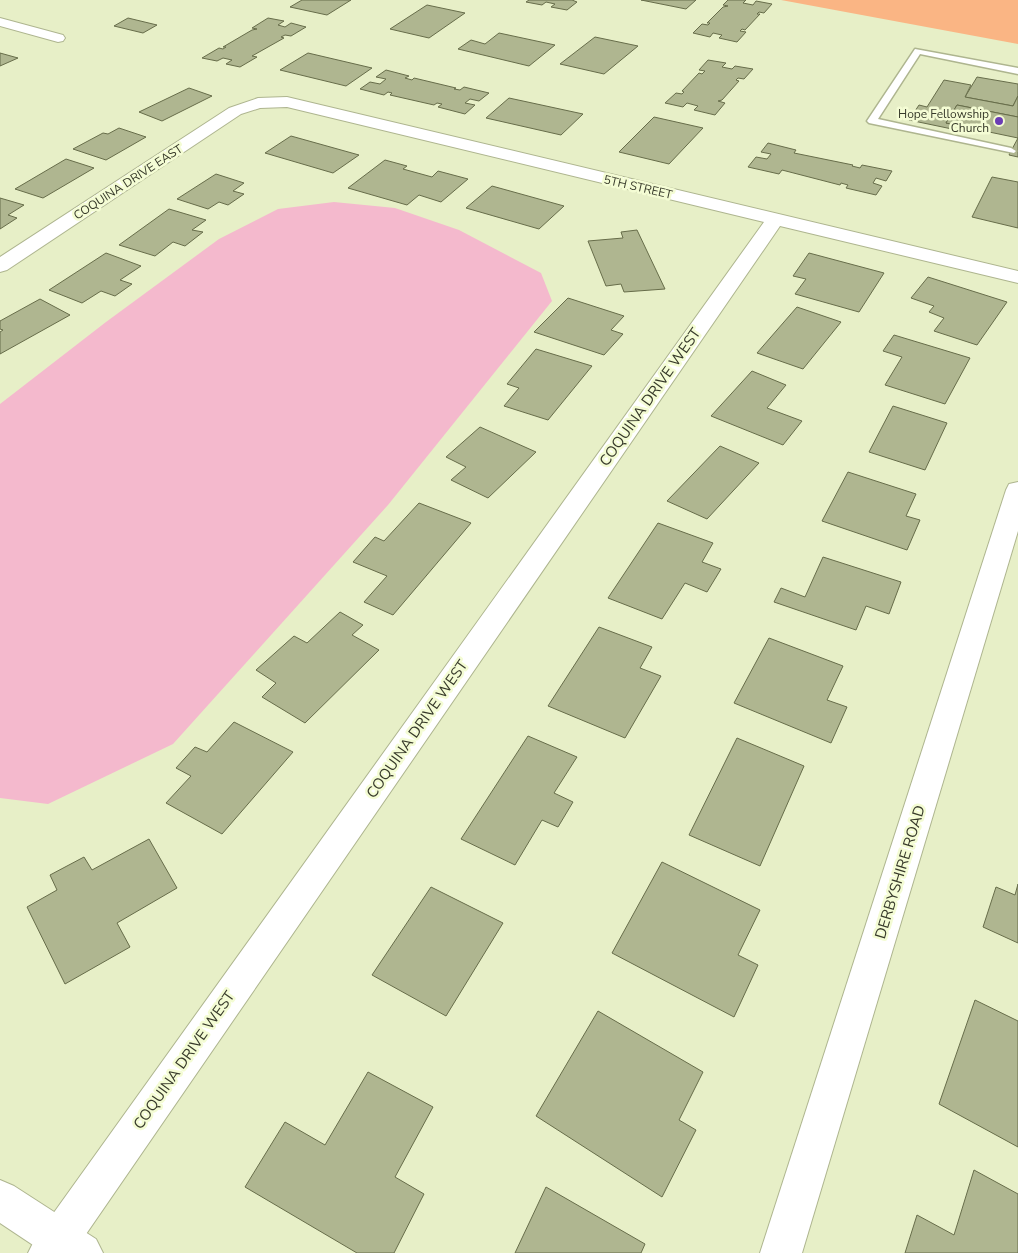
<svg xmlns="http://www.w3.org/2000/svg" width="1018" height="1253" font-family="'Nunito Sans',sans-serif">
<rect width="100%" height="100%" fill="#e7efc7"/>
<path fill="#fab584" d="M781 0H1018V44Z"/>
<path fill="#f4b9cd" d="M334 202 395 208 459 230 541 273 552 301 388 505 173 744 48 804 0 798V404L106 322 219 239 278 209Z"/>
<g fill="#afb690" stroke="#676d4a">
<path d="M302 0H351L327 15 290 7Z"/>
<path d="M529 0H572L577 2 567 10 551 7 555 4 546 2 542 5 526 2Z"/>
<path d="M641 0H696L686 9Z"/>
<path d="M728 0H746L743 3 753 5 756 1 772 4 764 13 759 12 757 14H760L745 30 742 29 740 31 746 32 737 42 719 38 722 35 713 33 710 37 693 33 702 24 708 25 710 23H707L723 7 728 6 723 5Z"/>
<path d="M427 5 465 13 429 38 390 29Z"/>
<path d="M128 18 157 25 143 33 114 26Z"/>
<path d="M268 18 284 21 278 25 285 27 291 23 306 27 291 36 285 35 281 37 284 38 252 56 257 57 240 67 226 64 232 60 223 58 217 61 202 58 219 48 223 49 226 47H223L252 30 257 29 252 28Z"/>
<path d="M499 33 555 45 529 66 458 49 471 40 485 44Z"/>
<path d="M595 37 638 46 604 74 560 64Z"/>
<path d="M0 53 18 58 0 66Z"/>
<path d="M308 53 372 68 346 86 280 70Z"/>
<path d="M708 60 726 63 722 67 732 69 735 66 753 69 744 79 738 78 736 80 739 81 722 100 718 101 725 103 715 115 694 110 698 106 687 103 683 107 665 103 676 93 682 94 684 92 682 91 699 73 702 74 705 71 699 70Z"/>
<path d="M386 70 409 76 405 78 412 80 414 78 456 88 454 89 460 90 464 87 489 93 479 101 470 99 465 103 475 105 465 114 438 107 442 104 437 103 434 105 390 95 392 93 388 92 384 95 360 89 370 82 380 84 386 79 376 77Z"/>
<path d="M977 77 1018 84V96L1013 106 965 97Z"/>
<path d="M944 80 971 85 965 97 1013 106 1018 96V117L957 105 946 123 955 125 952 129 909 120 919 105 927 107Z"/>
<path d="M189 88 212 96 162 121 139 112Z"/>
<path d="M509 98 583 114 561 135 486 118Z"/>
<path d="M957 105 1018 117V138L946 123Z"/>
<path d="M654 117 703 128 669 164 619 152Z"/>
<path d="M119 128 146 137 106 160 73 149 103 133 108 134Z"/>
<path d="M291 136 359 155 333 173 265 153Z"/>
<path d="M1018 138V157L1009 155 1011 151Z"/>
<path d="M768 143 796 150 794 153 853 165 852 166 860 168 862 165 892 171 886 181 876 178 873 183 882 186 876 195 846 188 848 185 841 183 840 185 782 170 779 174 748 167 756 157 767 159 771 154 761 152Z"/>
<path d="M66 159 94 168 43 198 15 189Z"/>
<path d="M385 160 407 166 403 169 432 177 438 171 468 179 441 202 419 195 407 205 348 188Z"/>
<path d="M216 174 244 183 233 191 244 194 228 205 219 202 208 209 177 199Z"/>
<path d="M992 177 1018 182V228L972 217Z"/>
<path d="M492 186 564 206 539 229 466 208Z"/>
<path d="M0 198 24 205 8 215 17 218 0 229Z"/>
<path d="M169 209 206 220 192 230 203 232 185 246 173 242 155 256 119 245Z"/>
<path d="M637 230 665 289 624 292 621 284 606 286 588 241 623 238 621 232Z"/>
<path d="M106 253 141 266 120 280 132 284 115 296 101 291 82 303 49 290Z"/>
<path d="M809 253 884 273 859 312 795 294 806 279 793 276Z"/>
<path d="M928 277 1007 302 977 345 934 331 944 318 929 312 934 306 911 298Z"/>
<path d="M568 298 624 316 611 330 623 334 604 355 534 332Z"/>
<path d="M40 299 70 315 0 354V332L3 330 0 329V321Z"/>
<path d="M797 307 841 322 803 369 757 353Z"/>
<path d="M894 335 970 358 945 404 885 385 902 357 883 351Z"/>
<path d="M536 349 592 366 548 420 504 406 519 388 507 384Z"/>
<path d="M752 371 786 385 767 408 802 421 783 445 711 416Z"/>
<path d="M893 406 947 423 925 470 869 452Z"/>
<path d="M480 427 536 452 488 498 451 480 466 467 446 457Z"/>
<path d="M720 446 759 463 707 519 667 501Z"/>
<path d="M848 472 916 494 906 516 920 520 907 550 822 521Z"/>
<path d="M419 503 471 523 393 615 364 602 387 576 353 562 375 537 384 541Z"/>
<path d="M658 523 713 543 702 562 721 569 707 592 685 583 662 619 608 598Z"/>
<path d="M823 557 901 582 889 614 866 606 856 630 774 602 781 588 805 597Z"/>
<path d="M340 612 363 625 352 635 379 650 305 723 262 697 276 683 256 670 294 636 307 643Z"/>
<path d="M599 627 652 647 640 668 661 676 625 738 548 706Z"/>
<path d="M769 638 843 666 827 700 847 707 831 743 734 703Z"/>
<path d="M234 722 293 752 222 834 166 803 191 776 176 768 195 747 207 752Z"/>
<path d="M528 736 577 757 554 793 573 802 558 827 542 820 515 865 461 839Z"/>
<path d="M737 738 804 766 760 866 689 835Z"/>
<path d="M149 839 177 888 117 923 130 947 65 984 27 907 57 890 50 875 84 857 92 870Z"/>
<path d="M662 862 760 910 738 955 758 965 734 1017 612 953Z"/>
<path d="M1018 884V943L983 927 996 887 1015 895Z"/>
<path d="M431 887 503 923 446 1016 372 975Z"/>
<path d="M975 1000 1018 1021V1147L939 1104Z"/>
<path d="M598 1011 703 1072 679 1120 696 1130 662 1197 536 1116Z"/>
<path d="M368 1072 433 1107 395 1177 424 1194 394 1253H357L245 1187 285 1122 325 1145Z"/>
<path d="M974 1170 1018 1194V1253H905L917 1215 954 1235Z"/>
<path d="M546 1187 645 1244 641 1253H515Z"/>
</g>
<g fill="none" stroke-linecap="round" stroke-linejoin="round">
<g stroke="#aeb58f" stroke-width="3">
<path id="service" d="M915 49 1018 68V74L920 54 878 119 1011 148 1016 151 1014 153 869 123 867 121Z"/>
</g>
<g stroke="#aeb58f" stroke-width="2">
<g id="minor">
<path d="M0 18 63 35 65 38 63 41 58 42 0 26Z"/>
<path d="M287 97 1018 271V283L780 226 73 1253H28L35 1239 764 222 287 107 260 108 241 114 7 270 0 272V257L229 108 258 98Z"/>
</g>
</g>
<g stroke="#aeb58f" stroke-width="2">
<g id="tertiary">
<path d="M1018 482V531L802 1253H760L1006 490 1009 484Z"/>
<path d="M0 1180 14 1186 96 1239 103 1253H45L0 1223Z"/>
</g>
</g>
<use href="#service" fill="#fff" fill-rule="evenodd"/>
<use href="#minor" fill="#fff" fill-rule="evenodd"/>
<use href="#tertiary" fill="#fff" fill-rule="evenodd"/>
</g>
<circle fill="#6b3db5" stroke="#f4fcd4" stroke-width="2" cx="999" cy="121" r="5"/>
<g text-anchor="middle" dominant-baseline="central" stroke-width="5" stroke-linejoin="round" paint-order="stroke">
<g font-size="12" fill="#373a2a" stroke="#f4fcd4" text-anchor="end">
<text x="989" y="114">Hope Fellowship<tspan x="989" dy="14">Church</tspan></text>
</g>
<g font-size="12" fill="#373a2a" stroke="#f4fcd4">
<text transform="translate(128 182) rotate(-33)">COQUINA DRIVE EAST</text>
<text transform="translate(638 187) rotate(13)">5TH STREET</text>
</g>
<g font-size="15" fill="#373a2a" stroke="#f4fcd4">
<text transform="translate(650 397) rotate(-55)">COQUINA DRIVE WEST</text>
<text transform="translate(417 729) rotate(-55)">COQUINA DRIVE WEST</text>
<text transform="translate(900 872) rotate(-73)">DERBYSHIRE ROAD</text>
<text transform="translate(184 1060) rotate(-55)">COQUINA DRIVE WEST</text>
</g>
</g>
</svg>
